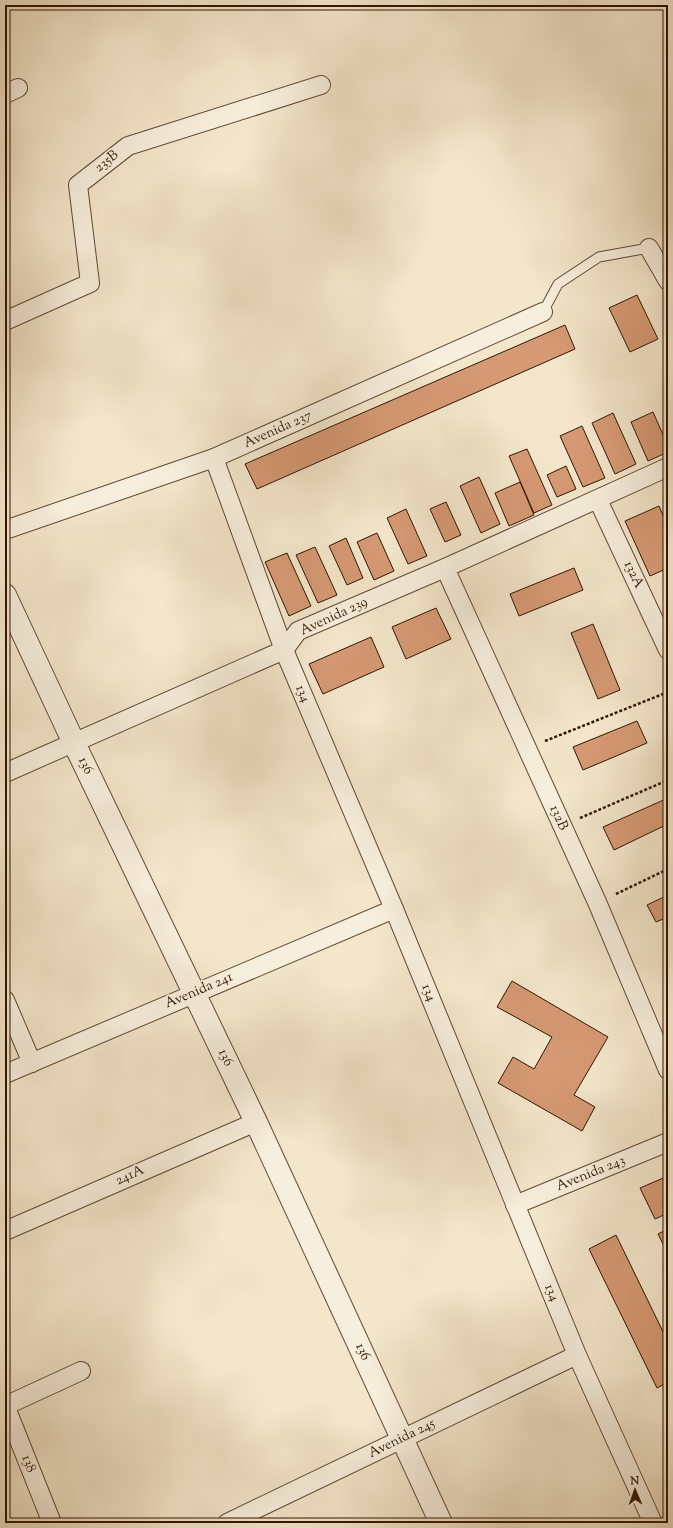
<svg xmlns="http://www.w3.org/2000/svg" width="673" height="1528" font-family="'Sorts Mill Goudy',serif">
<rect width="100%" height="100%" fill="#f3e6cb"/>
<filter id="stains"><feTurbulence type="fractalNoise" baseFrequency=".005" numOctaves="4"/><feColorMatrix values="0 0 0 0 .2 0 0 0 0 .09 0 0 0 0 .02 0 0 0 .5 -.17"/></filter>
<radialGradient id="worn" r=".72"><stop offset=".6" stop-color="#630" stop-opacity="0"/><stop offset="1" stop-color="#630" stop-opacity=".3"/></radialGradient>
<g fill="#d59973" stroke="#311400">
<path d="M637 295 658 339 630 352 609 308Z"/>
<path d="M565 325 575 349 257 489 245 464Z"/>
<path d="M653 412 668 446V452L648 461 631 422Z"/>
<path d="M613 413 636 464 615 474 592 423Z"/>
<path d="M582 426 605 478 583 487 560 436Z"/>
<path d="M527 449 552 505 534 513 509 456Z"/>
<path d="M566 466 576 489 557 497 547 475Z"/>
<path d="M479 477 500 524 481 533 460 486Z"/>
<path d="M520 482 534 515 509 526 495 493Z"/>
<path d="M446 502 461 535 445 542 430 509Z"/>
<path d="M659 506 668 527V568L650 576 625 521Z"/>
<path d="M406 509 427 556 408 564 387 518Z"/>
<path d="M377 533 394 571 374 580 357 542Z"/>
<path d="M346 538 363 578 347 585 329 546Z"/>
<path d="M315 547 337 595 318 603 296 555Z"/>
<path d="M287 553 311 606 289 616 265 562Z"/>
<path d="M574 568 583 590 519 616 510 594Z"/>
<path d="M436 608 451 639 406 659 392 627Z"/>
<path d="M593 624 620 690 598 699 571 633Z"/>
<path d="M371 637 384 667 323 694 309 664Z"/>
<path d="M637 721 647 743 583 770 573 747Z"/>
<path d="M668 798V824L614 850 603 827Z"/>
<path d="M668 895V917L656 922 647 905Z"/>
<path d="M512 981 608 1037 574 1095 595 1107 582 1131 498 1083 513 1057 534 1069 552 1037 497 1007Z"/>
<path d="M668 1176V1213L655 1219 640 1188Z"/>
<path d="M668 1229V1252H667L658 1234Z"/>
<path d="M616 1235 668 1342V1382L657 1388 589 1249Z"/>
</g>
<g fill="none" stroke-linecap="round" stroke-linejoin="round">
<g stroke="#624833" stroke-width="11">
<path id="service" d="M543 312 558 284 599 257 649 248"/>
</g>
<g stroke="#624833" stroke-width="20">
<g id="minor">
<path d="M5 94 18 88"/>
<path d="M649 248 668 281"/>
<path d="M5 321 90 283 78 185 128 146 321 85"/>
<path d="M214 458 284 650 394 909 577 1355 653 1523"/>
<path d="M598 500 668 650"/>
<path d="M5 530 214 458 543 312"/>
<path d="M445 568 597 902 668 1070"/>
<path d="M5 773 284 650 298 631 445 568 668 467"/>
<path d="M5 1000 32 1063"/>
<path d="M5 1074 394 909"/>
<path d="M515 1205 668 1142"/>
<path d="M5 1231 256 1122"/>
<path d="M5 1405 52 1523"/>
<path d="M5 1406 81 1371"/>
<path d="M227 1523 577 1355"/>
</g>
</g>
<g stroke="#624833" stroke-width="24">
<path id="tertiary" d="M5 595 74 743 256 1122 441 1523"/>
</g>
<g stroke="#311400" stroke-width="2.5" stroke-dasharray="3 2" stroke-linecap="butt">
<path d="M545 741 668 692"/>
<path d="M580 818 668 780"/>
<path d="M616 894 668 869"/>
</g>
<use href="#service" stroke="#f7efdd" stroke-width="9"/>
<use href="#minor" stroke="#f7efdd" stroke-width="18"/>
<use href="#tertiary" stroke="#f7efdd" stroke-width="22"/>
</g>
<g text-anchor="middle" dominant-baseline="central" stroke-width="3.5" stroke-linejoin="round" paint-order="stroke">
<g font-size="14" fill="#311400" stroke="#f7efdd">
<text transform="translate(107 162) rotate(-38)">235B</text>
<text transform="translate(278 430) rotate(-24)">Avenida 237</text>
<text transform="translate(633 575) rotate(65)">132A</text>
<text transform="translate(334 617) rotate(-25)">Avenida 239</text>
<text transform="translate(302 694) rotate(67)">134</text>
<text transform="translate(85 766) rotate(64)">136</text>
<text transform="translate(558 818) rotate(66)">132B</text>
<text transform="translate(199 991) rotate(-23)">Avenida 241</text>
<text transform="translate(428 993) rotate(68)">134</text>
<text transform="translate(225 1058) rotate(64)">136</text>
<text transform="translate(591 1174) rotate(-22)">Avenida 243</text>
<text transform="translate(130 1176) rotate(-24)">241A</text>
<text transform="translate(551 1293) rotate(67)">134</text>
<text transform="translate(362 1352) rotate(65)">136</text>
<text transform="translate(402 1439) rotate(-26)">Avenida 245</text>
<text transform="translate(28 1464) rotate(68)">138</text>
</g>
</g>
<rect width="673" height="1528" fill="none" stroke="#f3e6cb" stroke-width="20"/>
<rect x="6" y="6" width="661" height="1516" fill="none" stroke="#311400" stroke-width="2"/>
<rect x="10" y="10" width="653" height="1508" fill="none" stroke="#311400"/>
<g transform="translate(635 1490) rotate(358)" stroke="#f7efdd" stroke-width="3" paint-order="stroke">
<path d="M0-3L7 15L0 10L-7 15Z" fill="#311400"/>
<text y="-6" font-size="11" font-weight="bold" text-anchor="middle" fill="#311400">N</text>
</g>
<rect width="100%" height="100%" filter="url(#stains)"/>
<rect width="100%" height="100%" fill="url(#worn)"/>
</svg>
